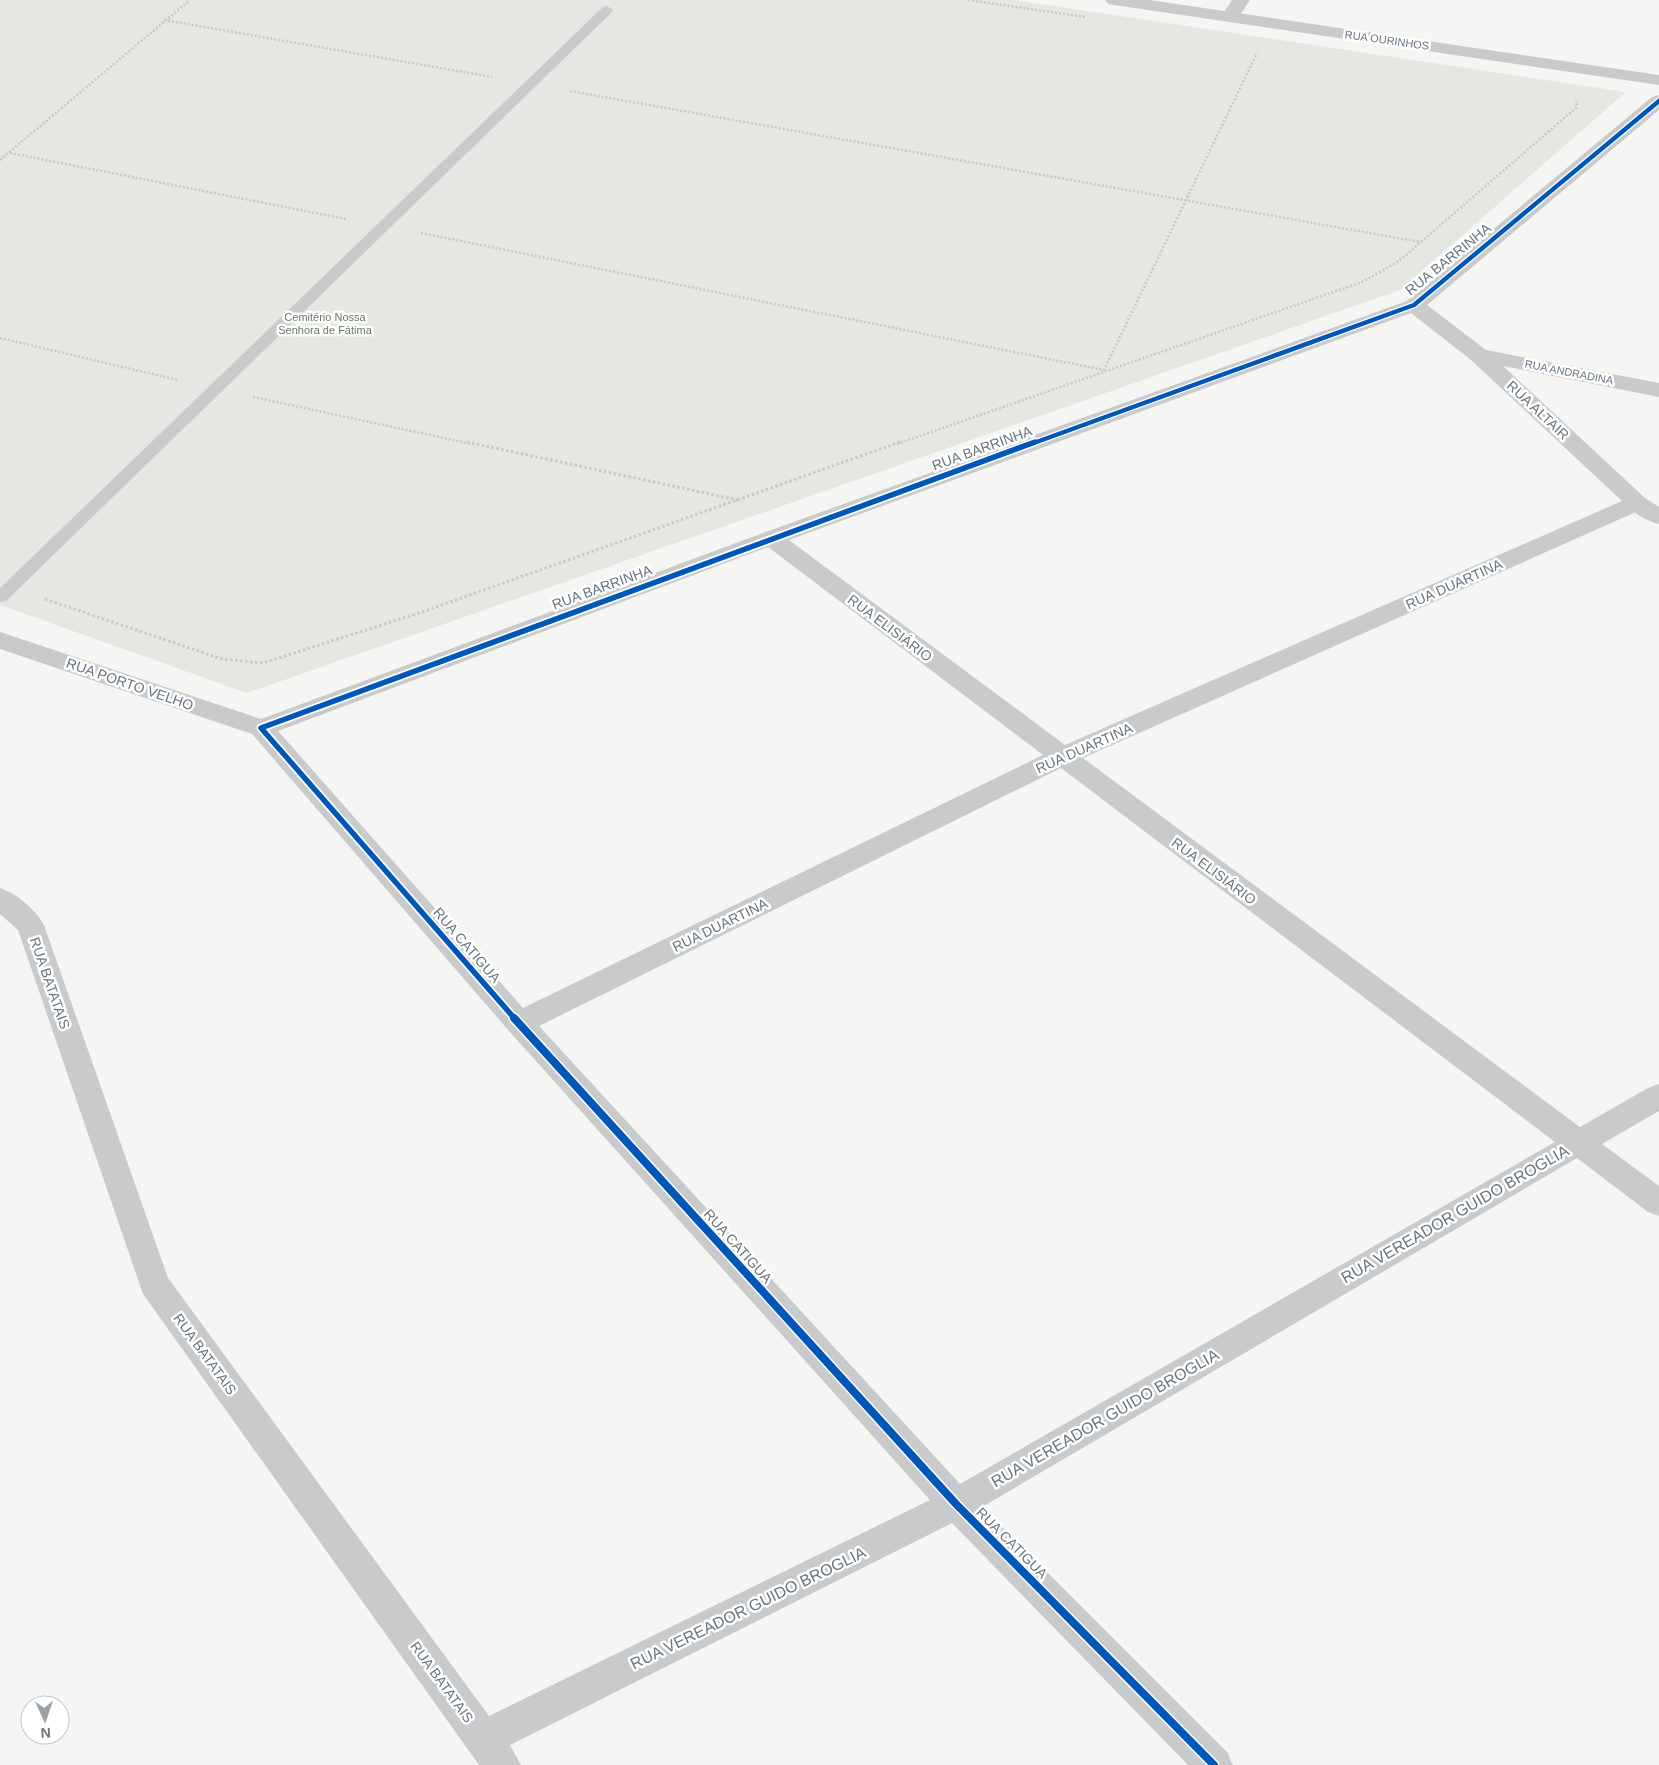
<svg xmlns="http://www.w3.org/2000/svg" width="1659" height="1765" font-family="Arial,sans-serif">
<rect width="100%" height="100%" fill="#f5f5f3"/>
<path fill="#e4e7e2" d="M0 0H1014L1626 92 1400 290 247 693 0 605Z"/>
<g fill="none" stroke-linecap="round" stroke-linejoin="round">
<g stroke="#c7c8c8" stroke-width="2.5" stroke-dasharray="2 2" stroke-linecap="butt">
<path d="M968 0 1085 17"/>
<path d="M164 20 492 77"/>
<path d="M570 91 1420 242"/>
<path d="M10 153 346 219"/>
<path d="M0 160 190 0"/>
<path d="M421 233 1104 370 1257 53"/>
<path d="M0 338 178 380"/>
<path d="M253 397 472 444"/>
<path d="M897 444 1362 282 1399 261 1577 107 1576 100"/>
</g>
<g stroke="#c7c8c8" stroke-width="3" stroke-dasharray="2.5 2.5" stroke-linecap="butt">
<path d="M467 442 738 500"/>
<path d="M45 599 222 659 263 663 422 612 900 442"/>
</g>
<path fill="#c9cacb" fill-rule="evenodd" d="M607 6 613 10 611 13 6 601 0 602V588L603 7Z"/>
<g fill="#c9cacb" fill-rule="evenodd">
<path d="M1232 0H1250L1236 21H1224L1221 17Z"/>
<path d="M1659 95V110L1427 305 1486 350 1659 383V397L1503 366 1645 498 1649 503 1645 508 1083 758 1580 1127 1648 1088 1659 1084V1111L1602 1144 1659 1186V1216L1648 1212 1577 1158 982 1507 1227 1752 1233 1765H1188L952 1523 510 1745 521 1765H479L143 1294 18 930 0 914V888C16 893 36 910 44 925L168 1278 489 1716 930 1500 509 1031 252 734 0 649V632L261 719 763 533 1407 301 1652 97ZM1411 313 1471 360 1622 501 1065 745 789 540ZM768 547 1043 755 523 1008 278 731ZM1061 768 1555 1142 960 1484 539 1026Z"/>
</g>
<g fill="#c9cacb" fill-rule="evenodd">
<path d="M1105 0H1149L1659 75V85L1114 5 1108 4Z"/>
<path d="M1637 496 1645 498 1659 507V524C1647 521 1632 513 1625 503L1629 498Z"/>
</g>
<g stroke="#fff" stroke-width="7">
<path id="cycleway-far2" d="M1031 444 1414 305 1659 101"/>
</g>
<g stroke="#fff" stroke-width="9">
<path id="cycleway-far1" d="M515 1019 261 728 1035 442"/>
</g>
<g stroke="#fff" stroke-width="11">
<path id="cycleway" d="M514 1018 956 1504 1214 1765"/>
</g>
<use href="#cycleway-far2" stroke="#0057b8" stroke-width="4.5"/>
<use href="#cycleway-far1" stroke="#0057b8" stroke-width="5.5"/>
<use href="#cycleway" stroke="#0057b8" stroke-width="8"/>
</g>
<g text-anchor="middle" dominant-baseline="central" stroke-width="5" stroke-linejoin="round" paint-order="stroke">
<g font-size="11" fill="#677581" stroke="#fff">
<text transform="translate(1387 40) rotate(8)">RUA OURINHOS</text>
<text transform="translate(1569 372) rotate(11)">RUA ANDRADINA</text>
</g>
<g font-size="11" fill="#697965" stroke="#fff">
<text x="325" y="317">Cemitério Nossa<tspan x="325" dy="13">Senhora de Fátima</tspan></text>
</g>
<g font-size="14" fill="#677581" stroke="#fff">
<text transform="translate(1448 259) rotate(-39)">RUA BARRINHA</text>
<text transform="translate(1538 410) rotate(43)">RUA ALTAIR</text>
<text transform="translate(982 448) rotate(-20)">RUA BARRINHA</text>
<text transform="translate(1454 584) rotate(-24)">RUA DUARTINA</text>
<text transform="translate(602 587) rotate(-20)">RUA BARRINHA</text>
<text transform="translate(890 628) rotate(37)">RUA ELISIÁRIO</text>
<text transform="translate(130 684) rotate(19)">RUA PORTO VELHO</text>
<text transform="translate(1084 748) rotate(-24)">RUA DUARTINA</text>
<text transform="translate(1214 871) rotate(37)">RUA ELISIÁRIO</text>
<text transform="translate(720 925) rotate(-26)">RUA DUARTINA</text>
<text transform="translate(467 945) rotate(49)">RUA CATIGUA</text>
<text transform="translate(50 983) rotate(71)">RUA BATATAIS</text>
<text transform="translate(738 1246) rotate(48)">RUA CATIGUA</text>
<text transform="translate(205 1354) rotate(54)">RUA BATATAIS</text>
<text transform="translate(1012 1543) rotate(45)">RUA CATIGUA</text>
<text transform="translate(442 1682) rotate(54)">RUA BATATAIS</text>
</g>
<g font-size="16" fill="#677581" stroke="#fff">
<text transform="translate(1455 1214) rotate(-30)">RUA VEREADOR GUIDO BROGLIA</text>
<text transform="translate(1105 1418) rotate(-30)">RUA VEREADOR GUIDO BROGLIA</text>
<text transform="translate(748 1608) rotate(-26)">RUA VEREADOR GUIDO BROGLIA</text>
</g>
</g>
<g transform="translate(45 1720) rotate(177)"><circle r="24" fill="#ffffff" stroke="#c2c8cd"/>
<path d="M0-4L9 19L0 12L-9 19Z" fill="#99a2a9"/>
<text y="-8" font-size="14" font-weight="bold" text-anchor="middle" fill="#677581">N</text>
</g>
</svg>
